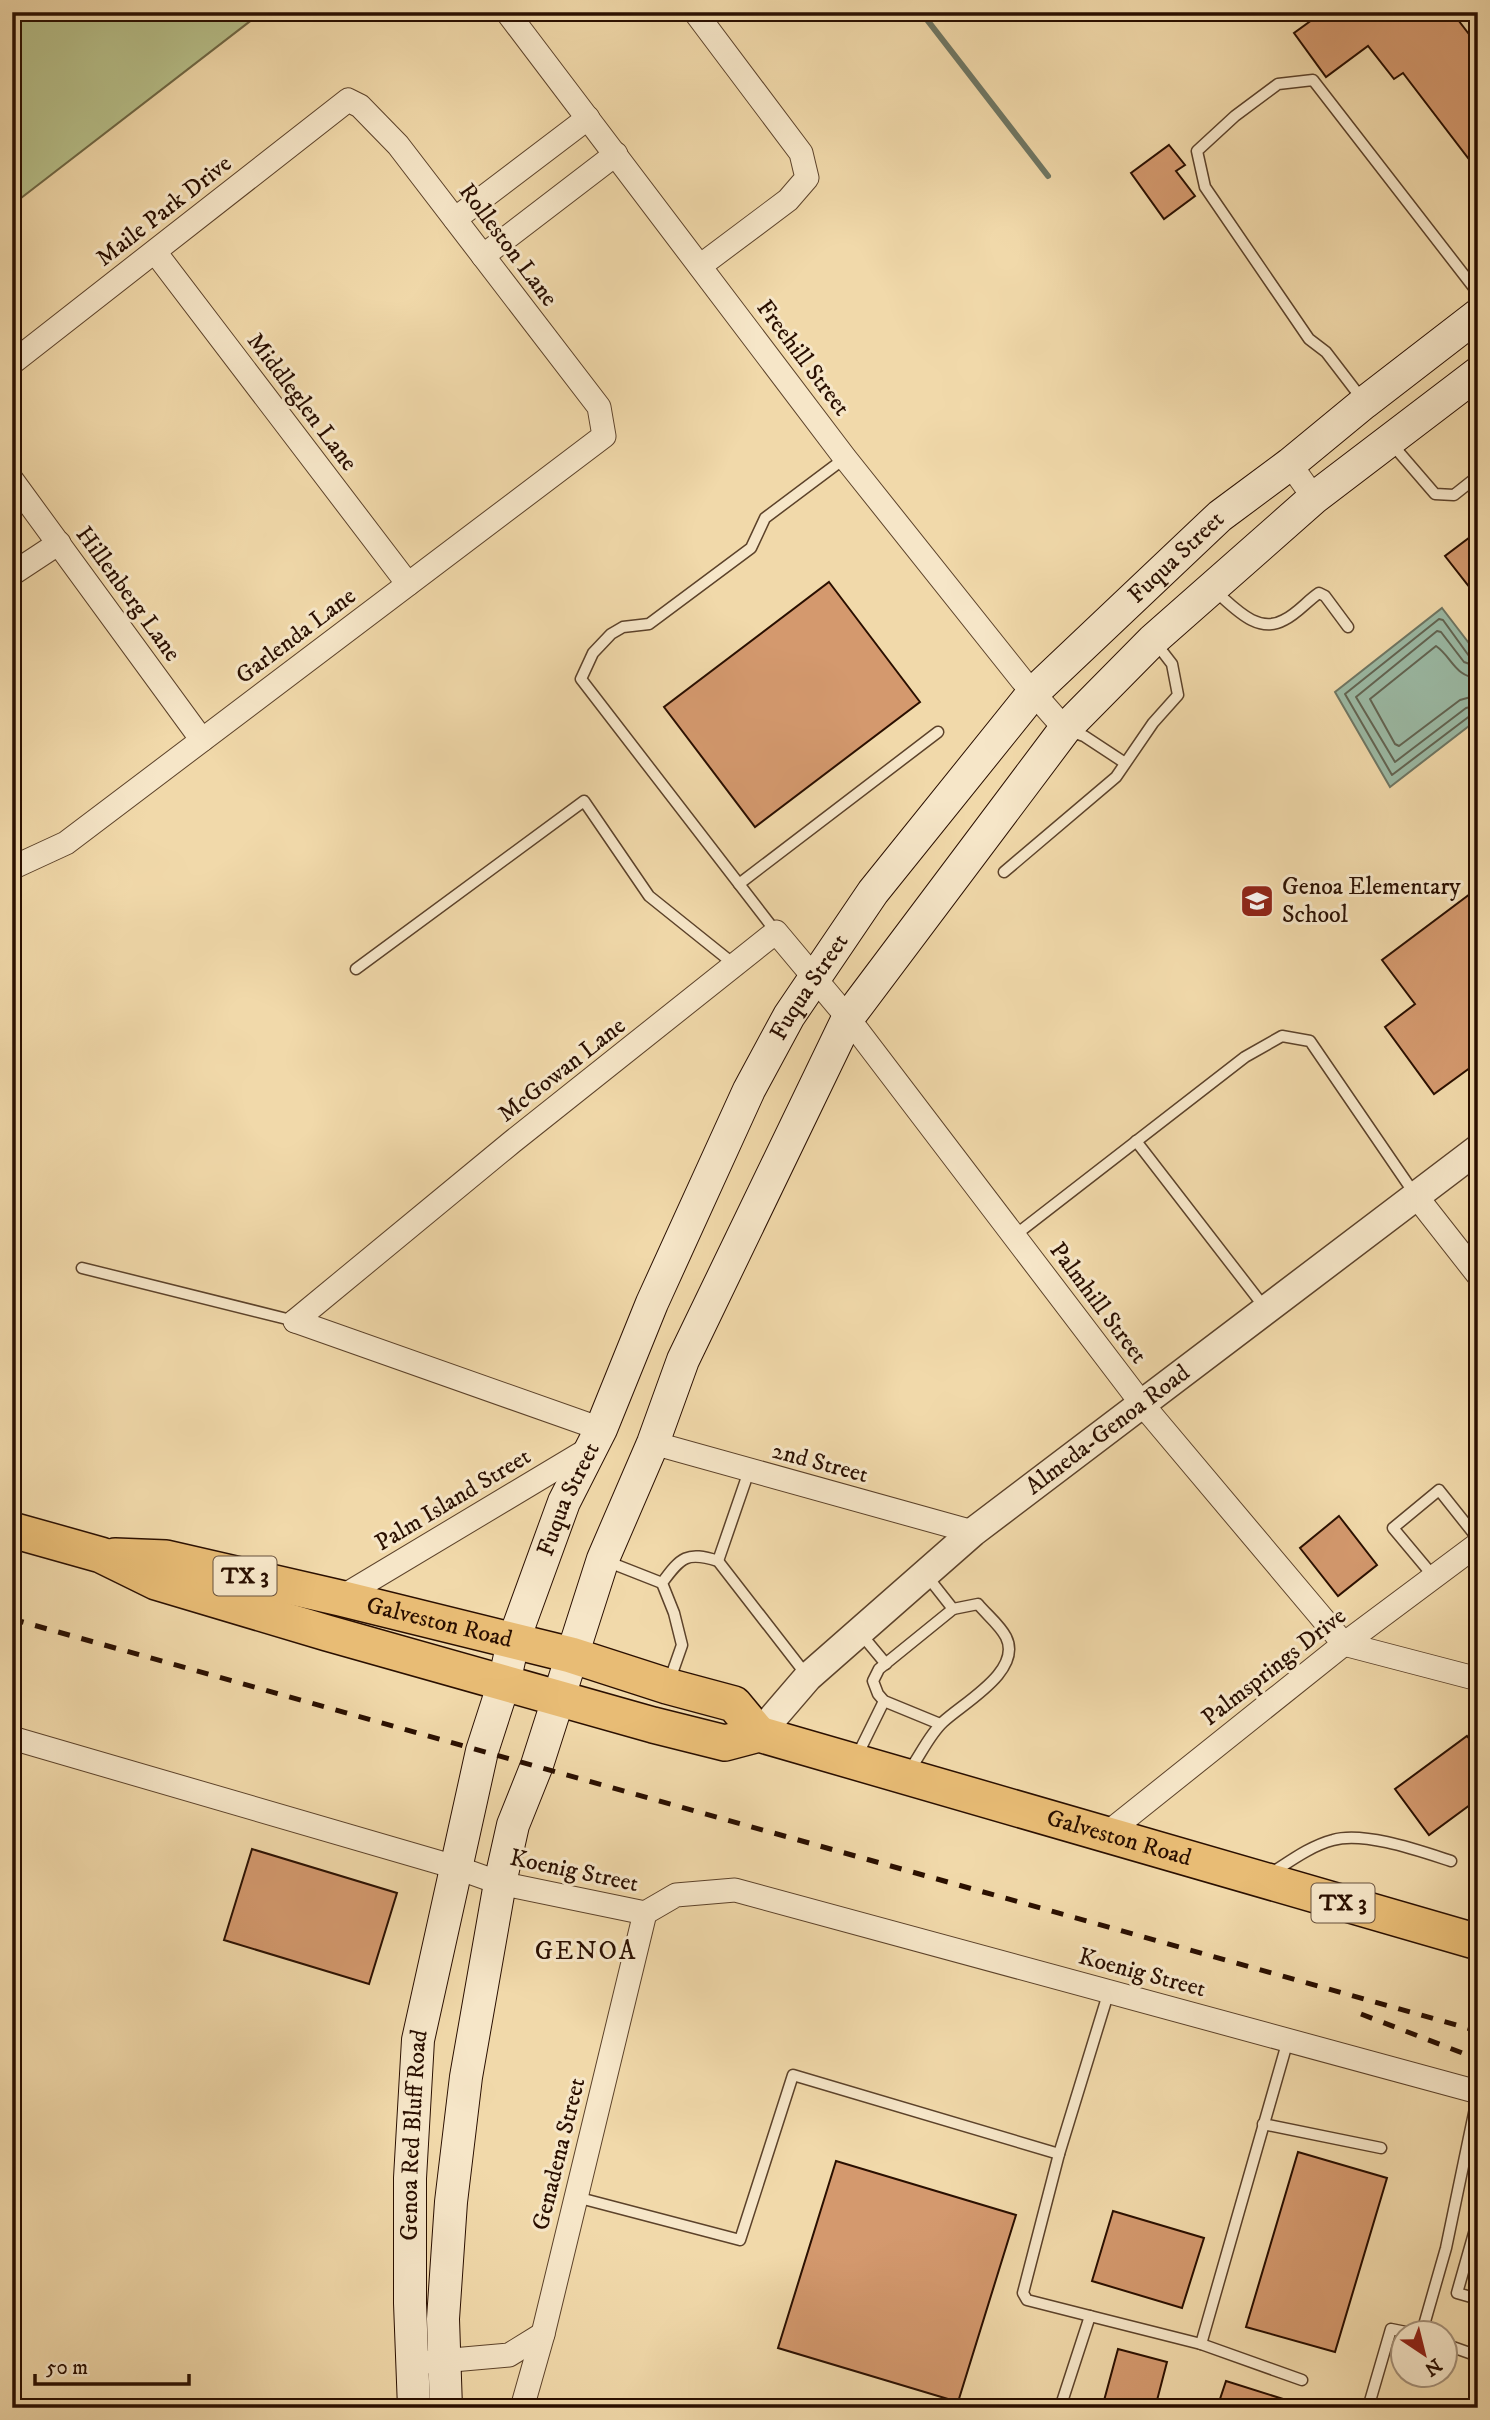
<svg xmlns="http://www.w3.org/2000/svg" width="1490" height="2420" font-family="'IM FELL DW Pica',serif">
<rect width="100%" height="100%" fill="#f1d9aa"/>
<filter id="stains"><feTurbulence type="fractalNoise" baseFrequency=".00286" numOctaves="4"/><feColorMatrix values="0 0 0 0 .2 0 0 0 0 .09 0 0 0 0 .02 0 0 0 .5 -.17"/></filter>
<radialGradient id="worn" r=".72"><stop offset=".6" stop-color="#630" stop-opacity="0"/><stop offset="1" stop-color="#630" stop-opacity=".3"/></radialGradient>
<path fill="#b7c08a" stroke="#706845" stroke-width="2" d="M12 12H262L12 205Z"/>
<path fill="#9bbaa5" stroke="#6e7663" stroke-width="2" d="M1442 608 1478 655V719L1390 787 1335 692Z"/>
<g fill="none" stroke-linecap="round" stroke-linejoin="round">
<g stroke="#626452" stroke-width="2">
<path d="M1478 658 1469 656 1443 620 1439 619 1345 694 1392 775 1471 715 1478 714"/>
<path d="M1478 667 1464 662 1441 632 1437 631 1356 697 1395 762 1466 708 1478 705"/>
<path d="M1478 678C1455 677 1452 657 1436 646L1370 699 1395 744 1399 746 1460 700 1478 695"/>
</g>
<path stroke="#6e7663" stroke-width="6" d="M921 12 1048 176"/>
</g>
<g fill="#d4996e" stroke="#2a0f00" stroke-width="2">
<path d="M1323 12H1452L1478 46V171L1403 73 1394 79 1368 46 1326 77 1294 33Z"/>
<path d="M1169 145 1185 165 1176 171 1195 196 1164 219 1131 173Z"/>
<path d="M1478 531V598L1445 556Z"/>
<path d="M829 582 920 702 755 827 664 707Z"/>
<path d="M1478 888V1062L1434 1094 1385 1027 1415 1004 1382 960Z"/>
<path d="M1339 1516 1377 1565 1338 1596 1300 1548Z"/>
<path d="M1467 1736 1478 1750V1799L1429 1835 1395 1789Z"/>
<path d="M252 1849 397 1893 369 1984 224 1940Z"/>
<path d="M1298 2152 1387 2178 1335 2352 1246 2327Z"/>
<path d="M836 2161 1016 2215 958 2402 778 2348Z"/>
<path d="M1113 2211 1204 2238 1182 2308 1092 2281Z"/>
<path d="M1118 2349 1167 2362 1155 2408H1102Z"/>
<path d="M1226 2381 1299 2404V2408H1217Z"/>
</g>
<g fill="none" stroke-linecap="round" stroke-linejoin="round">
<g stroke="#5c422a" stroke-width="13">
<g id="service">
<path d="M1362 399 1326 352 1309 339 1205 187 1197 151 1235 116 1278 84 1313 80 1478 293"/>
<path d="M1391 443 1435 494 1454 495 1478 476"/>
<path d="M1214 590C1234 607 1257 635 1284 620 1297 614 1307 601 1319 593L1325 596 1348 627"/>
<path d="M1067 730 1084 736 1125 763"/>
<path d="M1004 872 1116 777 1153 723 1178 695 1172 664 1155 642"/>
<path d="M739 884 938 732"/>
<path d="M776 932 581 679 593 653 611 634 623 627 649 624 751 548 765 518 845 458"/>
<path d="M356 969 584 801 649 896 735 965"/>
<path d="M1136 1141 1265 1308"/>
<path d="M1014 1236 1245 1057 1282 1036 1310 1041 1416 1196"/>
<path d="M82 1268 295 1321"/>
<path d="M606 1561 662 1583"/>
<path d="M718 1561 749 1471"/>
<path d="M1434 1577 1393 1528 1439 1490 1478 1539"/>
<path d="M861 1634 886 1664"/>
<path d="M669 1682 682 1645 674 1613 662 1583C681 1557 687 1551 718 1561L808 1677"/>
<path d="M940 1724 884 1701 878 1694 873 1681 879 1669 953 1609"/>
<path d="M856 1758 884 1701"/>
<path d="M909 1771C920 1756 929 1735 943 1722 963 1703 1023 1671 1006 1637 1000 1625 986 1614 978 1604L953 1609 927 1576"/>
<path d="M1270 1874C1289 1862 1310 1846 1333 1840 1364 1831 1420 1851 1451 1861"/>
<path d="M1263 2124 1381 2148"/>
<path d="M1059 2154 1023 2293 1027 2300 1090 2316"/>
<path d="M576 2197 740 2240 793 2075 1059 2154 1109 1991"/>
<path d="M1478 2219 1457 2293 1478 2299"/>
<path d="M1422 2332 1446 2248 1478 2094"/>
<path d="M1201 2344 1288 2040"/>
<path d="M1444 2344 1478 2356"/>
<path d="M1060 2408 1090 2316 1201 2344 1302 2380"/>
<path d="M1368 2408 1391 2329 1406 2332"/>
</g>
</g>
<g stroke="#5c422a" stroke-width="25">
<g id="minor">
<path d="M507 12 845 458 1022 680 1065 729"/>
<path d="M695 12 801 153 807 178 788 200 700 266"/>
<path d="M455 219 588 118"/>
<path d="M155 252 408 584"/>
<path d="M483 256 616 154"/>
<path d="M12 363 348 100 360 106 398 145 599 407 604 436 66 843 14 867"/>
<path d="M1290 464 1314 498"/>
<path d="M12 480 202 740"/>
<path d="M12 574 59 543"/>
<path d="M1416 1196 1478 1275"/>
<path d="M295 1321 512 1142 776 932 848 1018 1142 1404 1344 1644"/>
<path d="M295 1321 601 1429"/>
<path d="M653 1443 973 1532"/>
<path d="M340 1598 592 1447"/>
<path d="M1344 1644 1478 1679"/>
<path d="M12 1738 455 1867 500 1883 645 1913 676 1895 735 1890 1478 2092"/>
<path d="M1105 1835 1344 1644 1478 1544"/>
<path d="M430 2362 509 2355 543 2334"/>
<path d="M522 2408 543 2334 645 1913"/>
</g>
</g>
<g stroke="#5c422a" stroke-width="31">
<g id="tertiary">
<path id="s1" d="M759 1734 808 1677 973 1532 1478 1149"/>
</g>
</g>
<g stroke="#2a0f00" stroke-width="34">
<g id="secondary">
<path id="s2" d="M414 2408 410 2303V2178L418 2040 482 1751 504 1683 513 1642 564 1502 601 1429 652 1303 749 1090 789 1016 873 892 1033 693 1220 516 1290 464 1364 403 1478 315"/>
<path d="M446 2408 443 2319 451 2202 466 2077 500 1883 513 1825 537 1765 603 1559 653 1443 683 1360 848 1018 1065 729 1153 640 1314 498 1478 373"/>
</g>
</g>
<g stroke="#2a0f00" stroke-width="38">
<g id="primary">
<path id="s3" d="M12 1530 101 1555 156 1582 327 1633 653 1725 725 1743 759 1734 1478 1942"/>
<path id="s4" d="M115 1556 166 1558 340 1598 571 1655 667 1686 734 1704 759 1734"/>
</g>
</g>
<use href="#service" stroke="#f6e6c8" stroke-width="10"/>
<use href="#minor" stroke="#f6e6c8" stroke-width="23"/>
<use href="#tertiary" stroke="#f6e6c8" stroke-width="28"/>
<use href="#secondary" stroke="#f6e6c8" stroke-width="32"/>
<use href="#primary" stroke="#e8bc75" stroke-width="35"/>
<g stroke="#2a0f00" stroke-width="5" stroke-dasharray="12 12" stroke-linecap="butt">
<path d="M12 1619 1478 2031"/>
<path d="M1361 2014 1478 2059"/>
</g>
</g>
<defs>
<g id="school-square" transform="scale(1.75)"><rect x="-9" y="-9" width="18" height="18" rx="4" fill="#8f2418" stroke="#f6e6c8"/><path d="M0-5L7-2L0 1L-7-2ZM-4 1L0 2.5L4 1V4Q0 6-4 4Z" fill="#fff"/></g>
</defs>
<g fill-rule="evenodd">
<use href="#school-square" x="1257" y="901"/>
</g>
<g text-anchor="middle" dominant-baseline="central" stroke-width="6" stroke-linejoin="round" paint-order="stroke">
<g fill="#f6e6c8" stroke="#67503c" stroke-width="2">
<rect x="213.5" y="1556.5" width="63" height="39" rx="5"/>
<rect x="1311.5" y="1883.5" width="63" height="39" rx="5"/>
</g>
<g font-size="23" font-weight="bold" fill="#2a0f00">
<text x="245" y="1576">TX 3</text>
<text x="1343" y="1903">TX 3</text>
</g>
<g font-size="24" fill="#2a0f00" stroke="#f6e6c8">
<text transform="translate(164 211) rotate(-38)">Maile Park Drive</text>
<text transform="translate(508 245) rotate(53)">Rolleston Lane</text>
<text transform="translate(803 358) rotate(53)">Freehill Street</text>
<text transform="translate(302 402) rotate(53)">Middleglen Lane</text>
<text stroke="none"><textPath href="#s2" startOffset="2065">Fuqua Street</textPath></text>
<text transform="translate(128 594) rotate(54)">Hillenberg Lane</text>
<text transform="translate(296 636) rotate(-37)">Garlenda Lane</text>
<text stroke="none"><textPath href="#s2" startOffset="1498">Fuqua Street</textPath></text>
<text transform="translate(562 1070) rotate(-38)">McGowan Lane</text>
<text transform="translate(1098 1303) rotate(53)">Palmhill Street</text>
<text stroke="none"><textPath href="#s1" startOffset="464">Almeda-Genoa Road</textPath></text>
<text transform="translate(820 1463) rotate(15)">2nd Street</text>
<text stroke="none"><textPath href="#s2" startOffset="931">Fuqua Street</textPath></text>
<text transform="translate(453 1500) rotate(-31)">Palm Island Street</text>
<text stroke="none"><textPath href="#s4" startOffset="332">Galveston Road</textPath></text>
<text transform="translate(1274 1667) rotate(-38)">Palmsprings Drive</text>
<text stroke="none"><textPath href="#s3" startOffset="1155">Galveston Road</textPath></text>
<text transform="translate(574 1871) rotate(12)">Koenig Street</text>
<text transform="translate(1142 1973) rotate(15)">Koenig Street</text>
<text stroke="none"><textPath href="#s2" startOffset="273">Genoa Red Bluff Road</textPath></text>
<text transform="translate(559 2154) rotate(-76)">Genadena Street</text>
</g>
<g font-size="24" fill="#2a0f00" stroke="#f6e6c8" text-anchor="start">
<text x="1282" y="887">Genoa Elementary<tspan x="1282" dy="28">School</tspan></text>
</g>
<g font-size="26" letter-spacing="2" fill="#2a0f00" stroke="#f6e6c8">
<text x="586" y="1951">GENOA</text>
</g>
</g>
<rect width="1490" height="2420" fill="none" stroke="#f1d9aa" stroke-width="42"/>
<rect x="14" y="14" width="1462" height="2392" fill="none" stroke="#2a0f00" stroke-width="3.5"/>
<rect x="21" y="21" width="1448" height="2378" fill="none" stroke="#2a0f00" stroke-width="2"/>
<g transform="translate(1424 2354) rotate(145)"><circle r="33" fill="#f6e6c8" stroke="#a49078" stroke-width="2"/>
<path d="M0-5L12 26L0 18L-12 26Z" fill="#8f2418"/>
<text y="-10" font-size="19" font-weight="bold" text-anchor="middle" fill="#2a0f00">N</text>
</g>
<path d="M35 2374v10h154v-10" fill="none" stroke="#2a0f00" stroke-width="3.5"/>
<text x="46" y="2374" font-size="21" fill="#2a0f00" stroke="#f6e6c8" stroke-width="5" paint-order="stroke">50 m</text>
<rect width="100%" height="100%" filter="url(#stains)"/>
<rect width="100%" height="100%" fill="url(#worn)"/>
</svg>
